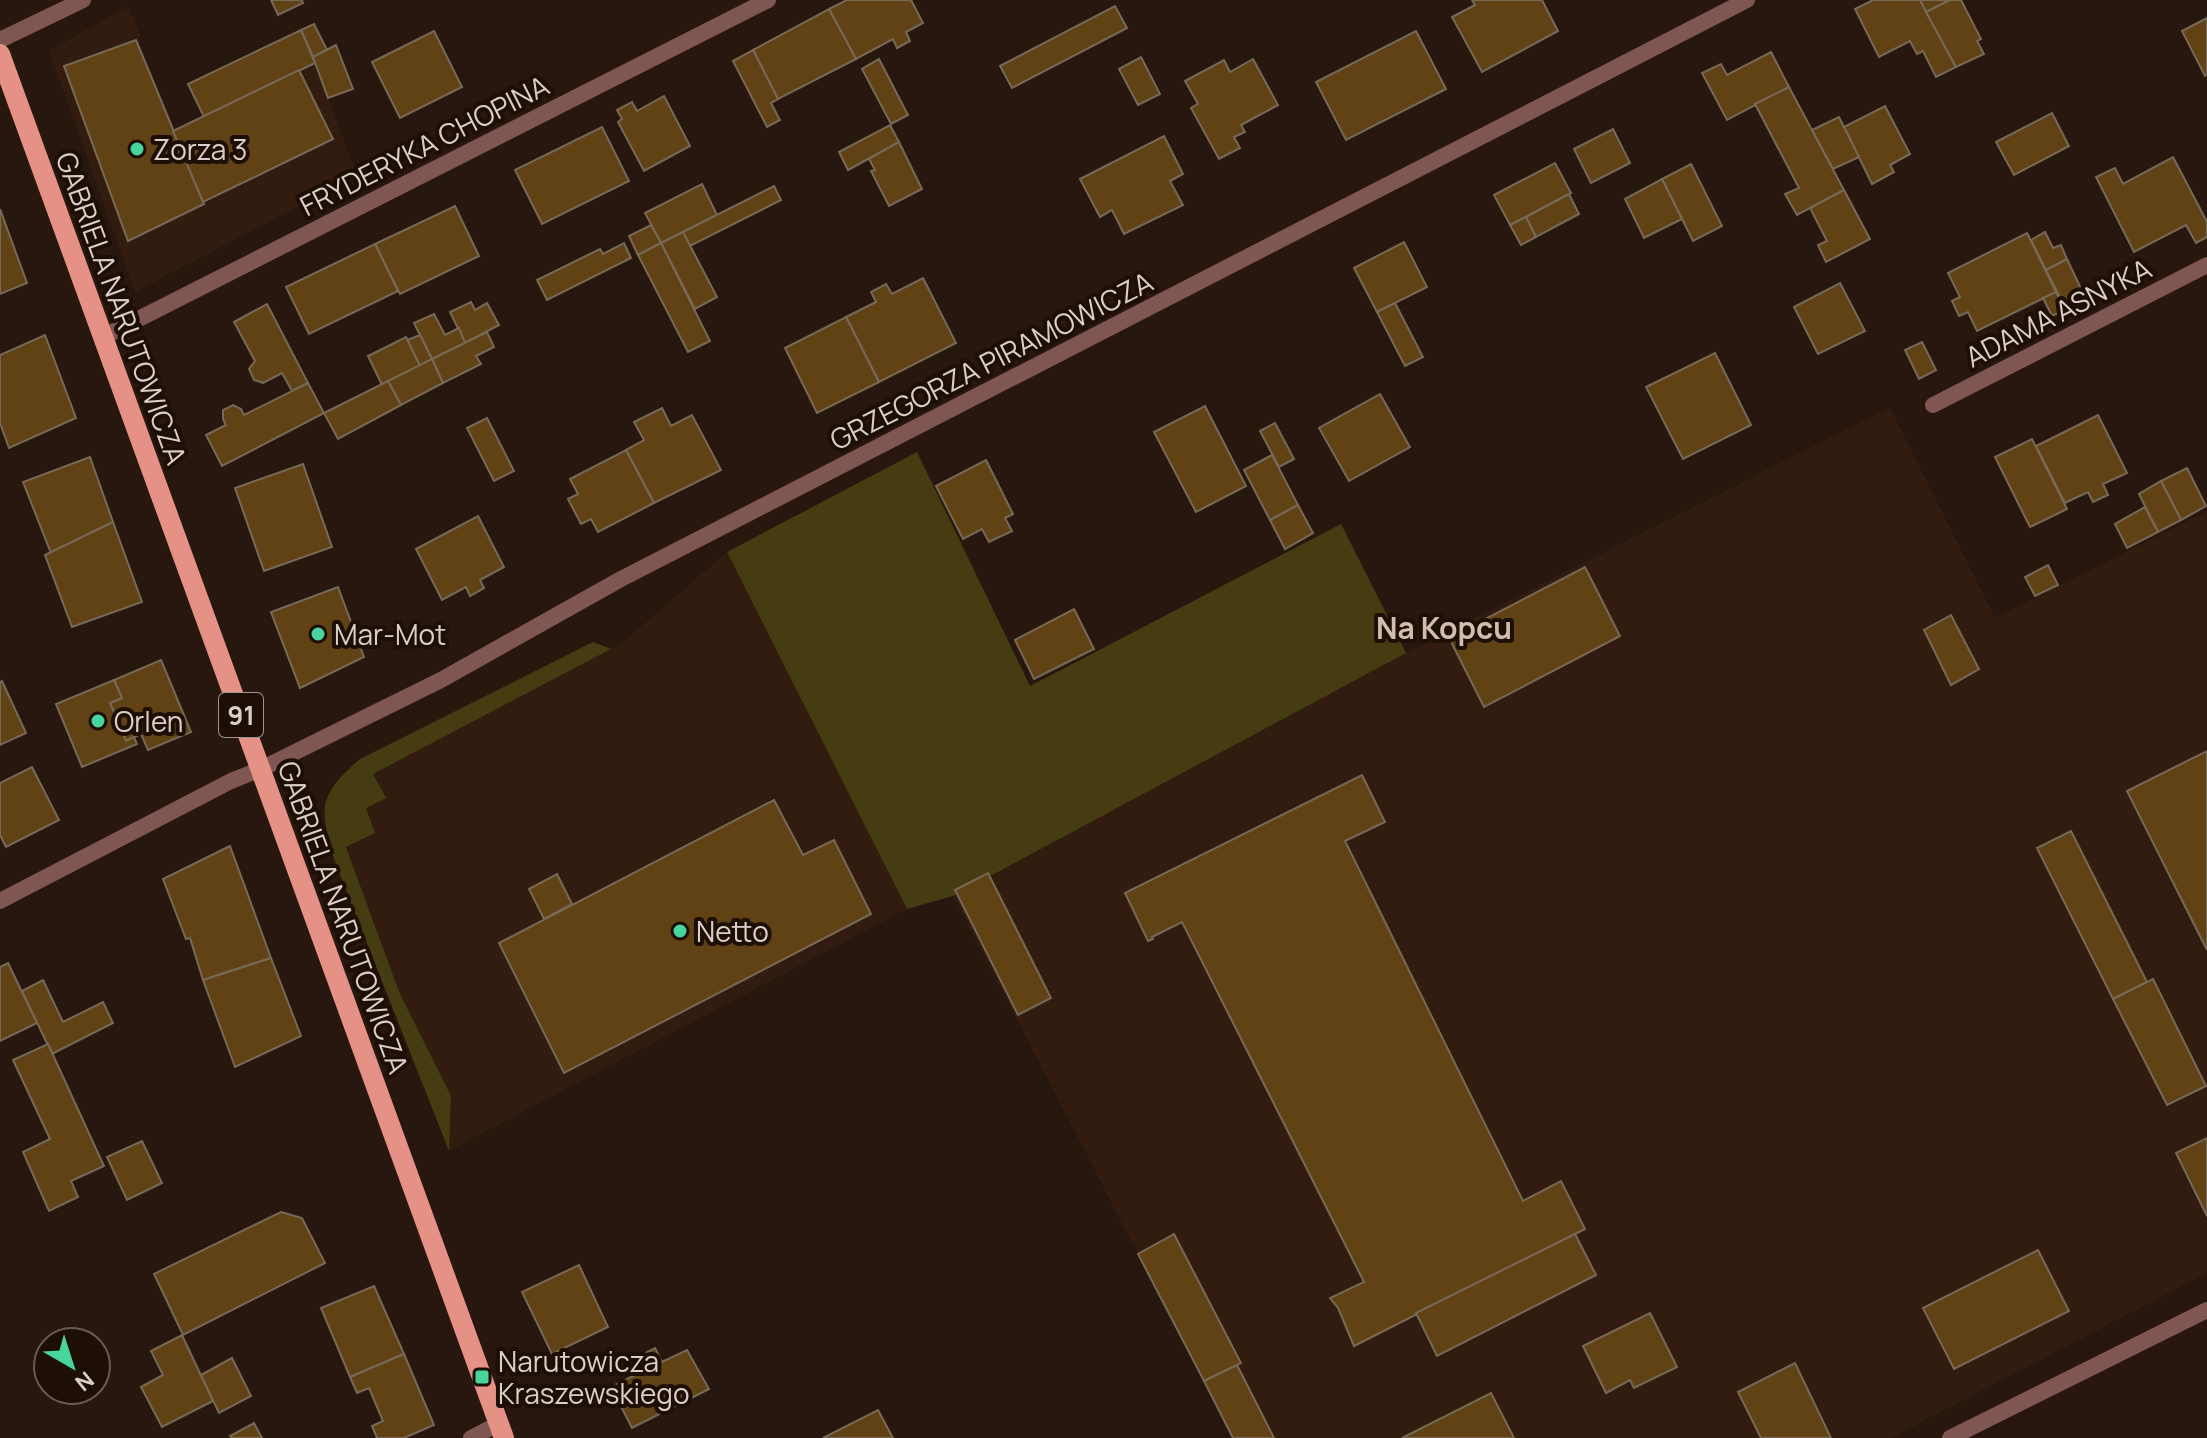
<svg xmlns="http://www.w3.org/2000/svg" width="2207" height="1438" font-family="Manrope,sans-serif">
<rect width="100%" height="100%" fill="#27170e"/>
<g fill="#311c0f">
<path d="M128 6 141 36 136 41 174 131 315 63 357 176 135 292 49 51Z"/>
<path d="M1890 407 1995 618 2207 511V1273L1891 1438H1233L953 896 1406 653Z"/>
<path d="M727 552 907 909 449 1151 451 1096 400 994 346 847 375 833 365 808 373 774 624 641Z"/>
</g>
<g fill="#463c12">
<path d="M917 452 1030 686 1341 524 1406 653 953 896 907 909 727 552Z"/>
<path d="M593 642 611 649 373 774 386 798 366 808 375 833 346 847 400 994 451 1096 449 1151 335 862C320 809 316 797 360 759Z"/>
</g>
<g fill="#614215" stroke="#776958" stroke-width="2">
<path d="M271 0H302L303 3 278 15Z"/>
<path d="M847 0H911L923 23 906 32 910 41 897 48 893 39 856 59 829 9Z"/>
<path d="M1472 0H1542L1558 31 1482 72 1452 17 1475 5Z"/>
<path d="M1873 0H1920L1956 67 1936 77 1923 51 1917 54 1910 41 1879 57 1855 9Z"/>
<path d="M1920 0H1950L1926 12Z"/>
<path d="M1950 0H1961L1981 39 1977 41 1984 54 1956 67 1926 12Z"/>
<path d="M1115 6 1127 28 1012 88 1000 66Z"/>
<path d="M829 9 856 59 778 99 753 50Z"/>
<path d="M2207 18V75L2205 76 2182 31Z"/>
<path d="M314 24 327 50 313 57 301 30Z"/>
<path d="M301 30 315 63 204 117 188 84Z"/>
<path d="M434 31 462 87 400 118 372 62Z"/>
<path d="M1416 31 1446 89 1346 140 1316 82Z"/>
<path d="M136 40 204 204 128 241 64 66Z"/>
<path d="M336 45 353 89 328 98 313 57Z"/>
<path d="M753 50 778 99 771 103 780 120 767 127 733 61Z"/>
<path d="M1771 52 1789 87 1727 120 1702 73 1721 64 1727 75Z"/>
<path d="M1141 57 1160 94 1138 105 1119 69Z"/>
<path d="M879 59 908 115 891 124 862 69Z"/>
<path d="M1253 59 1278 105 1241 125 1245 132 1234 137 1240 148 1219 159 1191 108 1198 104 1185 81 1224 60 1230 72Z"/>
<path d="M299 70 333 139 203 202 173 131Z"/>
<path d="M1789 87 1844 190 1797 215 1785 194 1799 188 1755 104Z"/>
<path d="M664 96 690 146 644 171 618 122 622 119 617 110 632 102 637 111Z"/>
<path d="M1885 106 1910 154 1890 165 1894 172 1872 184 1844 127Z"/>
<path d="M2052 113 2069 146 2014 175 1996 142Z"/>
<path d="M1839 117 1859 157 1833 169 1812 130Z"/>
<path d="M890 125 899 142 848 170 839 152Z"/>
<path d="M602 127 629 181 542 224 515 170Z"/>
<path d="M1613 129 1630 163 1591 183 1574 149Z"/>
<path d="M1164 136 1183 174 1170 181 1183 205 1124 234 1112 210 1100 217 1080 179Z"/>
<path d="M899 142 922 189 889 206 871 171 875 170 869 159Z"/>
<path d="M2173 157 2207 222V237L2196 243 2186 225 2134 252 2096 177 2115 168 2123 184Z"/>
<path d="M1555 163 1571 193 1510 225 1494 195Z"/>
<path d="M1691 164 1722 226 1693 241 1662 179Z"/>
<path d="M1662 179 1682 219 1644 238 1625 199Z"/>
<path d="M702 184 717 215 661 243 645 213Z"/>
<path d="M774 186 781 200 690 246 683 232Z"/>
<path d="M1844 190 1870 239 1826 262 1818 245 1827 241 1810 208Z"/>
<path d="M1569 194 1579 214 1536 237 1526 217Z"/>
<path d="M455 206 479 256 400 294 375 244Z"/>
<path d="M0 209 27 283 0 294Z"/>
<path d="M1526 217 1536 237 1521 245 1510 225Z"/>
<path d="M651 225 661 243 638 255 629 236Z"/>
<path d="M683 232 717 297 695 309 661 243Z"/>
<path d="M2045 232 2053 248 2061 245 2067 259 2046 270 2031 240Z"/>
<path d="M2027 233 2056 292 1977 331 1968 312 1959 316 1952 301 1960 297 1948 273Z"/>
<path d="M1404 242 1427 287 1377 312 1354 268Z"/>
<path d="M624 243 631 258 547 300 537 280 600 249 603 254Z"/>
<path d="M661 243 710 341 688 352 638 255Z"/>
<path d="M375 244 398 291 309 334 286 287Z"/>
<path d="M2067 259 2085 297 2065 307 2046 270Z"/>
<path d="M923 278 956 343 879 382 846 317 876 302 871 292 886 284 892 294Z"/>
<path d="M1840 283 1865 331 1818 354 1794 307Z"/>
<path d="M2056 292 2065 310 2052 316 2043 298Z"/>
<path d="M471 302 475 310 487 303 499 325 465 343 450 312Z"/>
<path d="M1395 303 1423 357 1405 366 1377 312Z"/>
<path d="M267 304 308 383 292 391 282 373 263 383 254 380 249 369 255 361 234 322Z"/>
<path d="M434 314 445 335 459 328 465 343 432 359 414 323Z"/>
<path d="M846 317 879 382 817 413 785 348Z"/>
<path d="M487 332 494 347 476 356 481 364 443 383 432 359Z"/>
<path d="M45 335 76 418 9 448 0 423V355Z"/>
<path d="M420 335 432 359 420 366 407 340Z"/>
<path d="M406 337 420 366 382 385 368 356Z"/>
<path d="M1922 342 1936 370 1919 379 1905 350Z"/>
<path d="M1715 353 1751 425 1683 459 1646 387Z"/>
<path d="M432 359 443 383 401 405 388 381Z"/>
<path d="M388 381 401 405 338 439 324 413Z"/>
<path d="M308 383 324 413 222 466 206 435 226 425 223 419V410L233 405 241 409 244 415Z"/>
<path d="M1380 394 1410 447 1349 481 1319 428Z"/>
<path d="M1205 406 1246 486 1196 512 1154 432Z"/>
<path d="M662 408 671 426 692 415 721 470 654 503 626 450 644 440 634 422Z"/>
<path d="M2098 415 2127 473 2103 484 2108 495 2093 502 2088 492 2065 503 2036 446Z"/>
<path d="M487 418 514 471 494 481 467 428Z"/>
<path d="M1275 423 1294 459 1279 467 1260 431Z"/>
<path d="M2032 439 2067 509 2030 527 1995 457Z"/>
<path d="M626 450 654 503 598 532 591 519 581 524 568 499 578 494 570 479Z"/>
<path d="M1272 455 1298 505 1270 520 1244 470Z"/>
<path d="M90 457 113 522 51 553 23 482Z"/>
<path d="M986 460 1013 514 1005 518 1012 531 989 542 982 529 963 539 936 486Z"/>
<path d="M303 464 332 547 264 571 235 488Z"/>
<path d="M2187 468 2206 506 2181 520 2161 481Z"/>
<path d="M2161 481 2181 520 2158 532 2139 494Z"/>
<path d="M1298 505 1313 533 1285 549 1270 520Z"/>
<path d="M2145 507 2158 532 2127 548 2115 524Z"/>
<path d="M478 516 504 567 480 580 484 588 470 596 466 587 442 600 416 549Z"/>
<path d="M113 522 142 602 72 627 45 555Z"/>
<path d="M2048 565 2058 585 2035 596 2025 577Z"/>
<path d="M1585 567 1620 636 1484 707 1449 638Z"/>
<path d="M338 587 364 657 300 688 271 612Z"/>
<path d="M1074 609 1094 649 1034 679 1015 640Z"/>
<path d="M1951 615 1979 669 1951 685 1924 630Z"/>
<path d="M161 660 191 732 148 750 141 734 126 741 110 703 122 698 114 680Z"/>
<path d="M114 680 122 698 110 703 126 741 134 737 137 744 82 767 56 704Z"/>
<path d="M2 681 26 733 0 745V682Z"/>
<path d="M2207 751V950L2127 791Z"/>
<path d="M32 767 59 820 6 847 0 835V783Z"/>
<path d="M1362 775 1385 822 1345 841 1523 1201 1561 1181 1585 1229 1354 1346 1338 1308 1330 1298 1364 1282 1182 922 1152 937 1153 939 1148 941 1125 893Z"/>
<path d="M774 800 803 855 834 840 871 914 564 1073 499 943Z"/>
<path d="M2071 831 2147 982 2113 999 2037 848Z"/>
<path d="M230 846 271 958 203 980 190 938 186 939 163 879Z"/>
<path d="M988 873 1051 998 1018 1015 955 890Z"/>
<path d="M557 874 572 904 544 919 529 889Z"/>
<path d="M271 958 301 1036 235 1067 203 980Z"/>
<path d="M8 963 37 1023 0 1041V967Z"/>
<path d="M2153 979 2206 1086 2167 1105 2113 999Z"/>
<path d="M43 980 63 1022 103 1002 113 1023 52 1054 22 991Z"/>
<path d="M48 1044 104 1166 71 1181 78 1197 49 1211 23 1152 50 1139 13 1060Z"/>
<path d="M2207 1138V1216L2176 1153Z"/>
<path d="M142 1141 162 1183 127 1200 107 1157Z"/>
<path d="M281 1212 302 1218 325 1263 183 1335 154 1274Z"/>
<path d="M1174 1234 1241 1363 1204 1381 1138 1254Z"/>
<path d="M1575 1234 1596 1275 1437 1356 1416 1313Z"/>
<path d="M2038 1250 2069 1311 1954 1369 1923 1308Z"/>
<path d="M579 1265 608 1327 552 1354 522 1292Z"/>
<path d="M374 1286 404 1354 350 1377 321 1308Z"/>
<path d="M1650 1313 1677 1367 1634 1388 1630 1380 1606 1393 1583 1346Z"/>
<path d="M182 1335 213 1401 162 1427 141 1387 163 1375 151 1351Z"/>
<path d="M655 1348 662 1362 687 1350 709 1389 632 1428 611 1387 637 1374 630 1361Z"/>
<path d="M404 1354 434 1425 404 1438H377L372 1426 383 1421 369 1388 357 1393 350 1377Z"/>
<path d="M232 1358 251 1396 219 1413 201 1375Z"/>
<path d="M1795 1363 1831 1438H1761L1738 1392Z"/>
<path d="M1237 1365 1274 1438H1233L1204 1381Z"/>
<path d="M1491 1393 1514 1438H1402Z"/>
<path d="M878 1410 893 1438H823Z"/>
<path d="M254 1423 262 1438H232L230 1436Z"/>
</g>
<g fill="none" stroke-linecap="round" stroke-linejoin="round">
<g stroke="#7f5651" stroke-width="16">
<path d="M0 40 83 0"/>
<path d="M103 337 768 0"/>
<path d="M1933 405 2207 265"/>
<path d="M0 901 231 781 261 769 441 680 621 579 1747 0"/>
<path d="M471 1438 498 1424"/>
<path d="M1950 1438 2207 1310"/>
</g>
<path stroke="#e59186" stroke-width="20" d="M0 54 504 1438"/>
</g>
<g fill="#47d49d" stroke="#1d0e06" stroke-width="3">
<circle cx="137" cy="149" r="8"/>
<circle cx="318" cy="634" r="8"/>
<circle cx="98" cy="721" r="8"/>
<circle cx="680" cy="931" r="8"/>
<rect x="474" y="1369" width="16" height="16" rx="4"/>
</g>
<g text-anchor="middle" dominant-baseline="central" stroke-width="8" stroke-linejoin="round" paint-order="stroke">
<rect fill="#1d0e06" stroke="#a1948e" stroke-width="2" x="219" y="693" width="44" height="44" rx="6"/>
<g font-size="26" font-weight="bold" fill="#dacec8">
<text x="241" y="715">91</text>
</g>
<g font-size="28" fill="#dacec8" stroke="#1d0e06">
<text transform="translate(424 145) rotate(-27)">FRYDERYKA CHOPINA</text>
<text transform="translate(122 308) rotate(70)">GABRIELA NARUTOWICZA</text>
<text transform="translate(2058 312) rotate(-27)">ADAMA ASNYKA</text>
<text transform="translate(991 360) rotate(-27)">GRZEGORZA PIRAMOWICZA</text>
<text transform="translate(344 917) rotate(70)">GABRIELA NARUTOWICZA</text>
</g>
<g font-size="28" fill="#dacec8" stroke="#1d0e06" text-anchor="start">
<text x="153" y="149">Zorza 3</text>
<text x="334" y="634">Mar-Mot</text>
<text x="114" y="721">Orlen</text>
<text x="696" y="931">Netto</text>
<text x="498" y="1361">Narutowicza<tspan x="498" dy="32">Kraszewskiego</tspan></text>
</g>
<g font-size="30" font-weight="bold" fill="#d2bcaf" stroke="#1d0e06">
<text x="1444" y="627">Na Kopcu</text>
</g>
</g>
<g transform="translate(72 1366) rotate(141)"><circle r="38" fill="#1d0e06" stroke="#695b54" stroke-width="2"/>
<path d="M0-6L14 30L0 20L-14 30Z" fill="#47d49d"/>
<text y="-12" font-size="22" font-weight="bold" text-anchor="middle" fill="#dacec8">N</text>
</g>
</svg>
